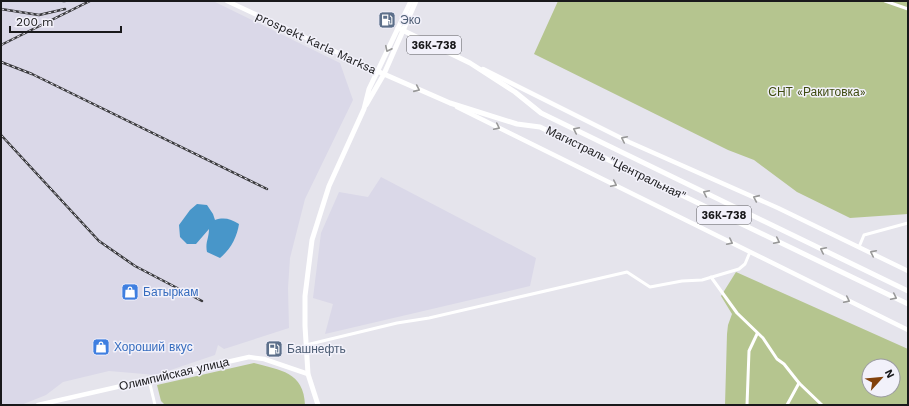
<svg xmlns="http://www.w3.org/2000/svg" width="909" height="406" font-family="'Work Sans',sans-serif">
<rect width="100%" height="100%" fill="#e5e4ec"/>
<g fill="#dad8e8">
<path d="M1 1H213L340 63 353 100 305 199 290 258 288 288 289 328 224 349 218 345 215 355 156 375 109 371 63 382 46 395 21 405H1Z"/>
<path d="M381 177 536 258 530 286 325 334 333 304 313 298 321 233 339 192 368 197Z"/>
</g>
<g fill="#b5c58f" fill-rule="evenodd">
<path d="M558 1H908V214L850 218 797 192 754 160 728 150 534 54Z"/>
<path d="M736 272 908 349V405H725L727 334 728 325 732 314 721 296ZM869 366H893V390H869Z"/>
<path d="M254 363C280 370 304 372 305 405H165L161 401 157 385Z"/>
</g>
<path fill="#4896c9" d="M197 204 207 205 213 214 215 220C224 217 231 219 239 224 237 237 231 249 220 258L207 252C205 243 209 238 209 229L196 244H187L180 237 179 225 190 210Z"/>
<g fill="none" stroke-linecap="round" stroke-linejoin="round">
<g stroke="#fff" stroke-width="3">
<path d="M885 1 908 9"/>
<path d="M859 247 864 235 908 223"/>
<path d="M711 277 737 313 763 338 777 359 784 364 799 383 822 405"/>
<path d="M306 345 397 323 429 318 627 272 650 287 682 281 702 280 739 269 745 264 750 252"/>
<path d="M149 380 155 405"/>
<path d="M747 405 749 351 757 334"/>
<path d="M787 405 799 383"/>
</g>
<g stroke="#fff" stroke-width="4.5">
<path d="M227 1 377 71"/>
<path d="M483 69 629 142 778 208 908 271"/>
<path d="M457 107 908 330"/>
<path d="M38 405 249 357 264 359 308 374"/>
</g>
<g stroke="#fff" stroke-width="5">
<path d="M398 28 470 63 515 92 541 113 908 291"/>
<path d="M377 71 450 103 517 124 540 127 908 304"/>
<path d="M366 105 384 74 416 1"/>
<path d="M318 405 308 374 305 326V296L312 240 329 186 364 109 369 89 411 1"/>
</g>
<g stroke="#39393c" stroke-width="2.5">
<g id="rail">
<path d="M63 1H65"/>
<path d="M1 9 39 15 65 9"/>
<path d="M1 45 90 1"/>
<path d="M1 62 32 74 267 189"/>
<path d="M1 135 99 241 135 266 202 301"/>
</g>
</g>
<use href="#rail" stroke="#f2f1fa" stroke-width="1" stroke-dasharray="3" stroke-linecap="butt"/>
</g>
<defs><path id="oneway-chevron" d="M-2-3.5L2.5 0L-2 3.5" fill="none" stroke-width="1.6" stroke-linecap="round" stroke-linejoin="round"/></defs>
<g stroke="#989898">
<use href="#oneway-chevron" transform="translate(388 49) rotate(116)"/>
<use href="#oneway-chevron" transform="translate(417 89) rotate(24)"/>
<use href="#oneway-chevron" transform="translate(497 127) rotate(26)"/>
<use href="#oneway-chevron" transform="translate(576 130) rotate(-154)"/>
<use href="#oneway-chevron" transform="translate(624 139) rotate(-154)"/>
<use href="#oneway-chevron" transform="translate(614 184) rotate(26)"/>
<use href="#oneway-chevron" transform="translate(706 193) rotate(-154)"/>
<use href="#oneway-chevron" transform="translate(756 198) rotate(-156)"/>
<use href="#oneway-chevron" transform="translate(777 241) rotate(26)"/>
<use href="#oneway-chevron" transform="translate(730 242) rotate(27)"/>
<use href="#oneway-chevron" transform="translate(823 250) rotate(-154)"/>
<use href="#oneway-chevron" transform="translate(873 253) rotate(-154)"/>
<use href="#oneway-chevron" transform="translate(894 297) rotate(26)"/>
<use href="#oneway-chevron" transform="translate(847 300) rotate(26)"/>
</g>
<defs>
<g id="fuel-square" transform="scale(0.9)"><rect x="-9" y="-9" width="18" height="18" rx="4" fill="#5c6f8a" stroke="#f2f1fa"/><path d="M-5.5-6h7V0h2V4h1.3V-2.5L3-4.5l.8-.8L6-3V5H2.5V1h-1V6h-7ZM-4.2-4.7v3.2H.2V-4.7Z" fill="#fff"/></g>
<g id="shop-square" transform="scale(0.9)"><rect x="-9" y="-9" width="18" height="18" rx="4" fill="#3f7fe0" stroke="#f2f1fa"/><path d="M-5-2.5h2.3a2.7 3.5 0 0 1 5.4 0H5L5.5 6h-11ZM-1.5-2.5h3a1.5 2.3 0 0 0-3 0Z" fill="#fff"/></g>
</defs>
<g fill-rule="evenodd">
<use href="#fuel-square" x="387" y="20"/>
<use href="#shop-square" x="130" y="292"/>
<use href="#shop-square" x="101" y="347"/>
<use href="#fuel-square" x="274" y="349"/>
</g>
<g text-anchor="middle" dominant-baseline="central" stroke-width="3" stroke-linejoin="round" paint-order="stroke">
<g fill="#f2f1fa" stroke="#5a5a5e" stroke-width="1">
<rect x="407" y="36" width="54" height="18" rx="3"/>
<rect x="697" y="206" width="54" height="18" rx="3"/>
</g>
<g font-size="11" font-weight="bold" fill="#19191b">
<text x="434" y="45">36К-738</text>
<text x="724" y="215">36К-738</text>
</g>
<g font-size="12" fill="#4e5e75" stroke="#f2f1fa" text-anchor="start">
<text x="400" y="20">Эко</text>
<text x="287" y="349">Башнефть</text>
</g>
<g font-size="12" fill="#19191b" stroke="#f2f1fa">
<text transform="translate(316 43) rotate(25)">prospekt Karla Marksa</text>
<text transform="translate(616 163) rotate(26)">Магистраль "Центральная"</text>
<text transform="translate(174 374) rotate(-13)">Олимпийская улица</text>
</g>
<g font-size="12" fill="#3e4b10" stroke="#f2f1fa">
<text x="817" y="92">СНТ «Ракитовка»</text>
</g>
<g font-size="12" fill="#366cbe" stroke="#f2f1fa" text-anchor="start">
<text x="143" y="292">Батыркам</text>
<text x="114" y="347">Хороший вкус</text>
</g>
</g>
<rect width="909" height="406" fill="none" stroke="#19191b" stroke-width="4"/>
<g transform="translate(881 378) rotate(63)"><circle r="19" fill="#f2f1fa" stroke="#9b9ba1"/>
<path d="M0-3L7 15L0 10L-7 15Z" fill="#82410b"/>
<text y="-6" font-size="11" font-weight="bold" text-anchor="middle" fill="#19191b">N</text>
</g>
<path d="M10 26v6h111v-6" fill="none" stroke="#19191b" stroke-width="2"/>
<text x="16" y="26" font-size="12" fill="#19191b" stroke="#f2f1fa" stroke-width="3" paint-order="stroke">200 m</text>
</svg>
